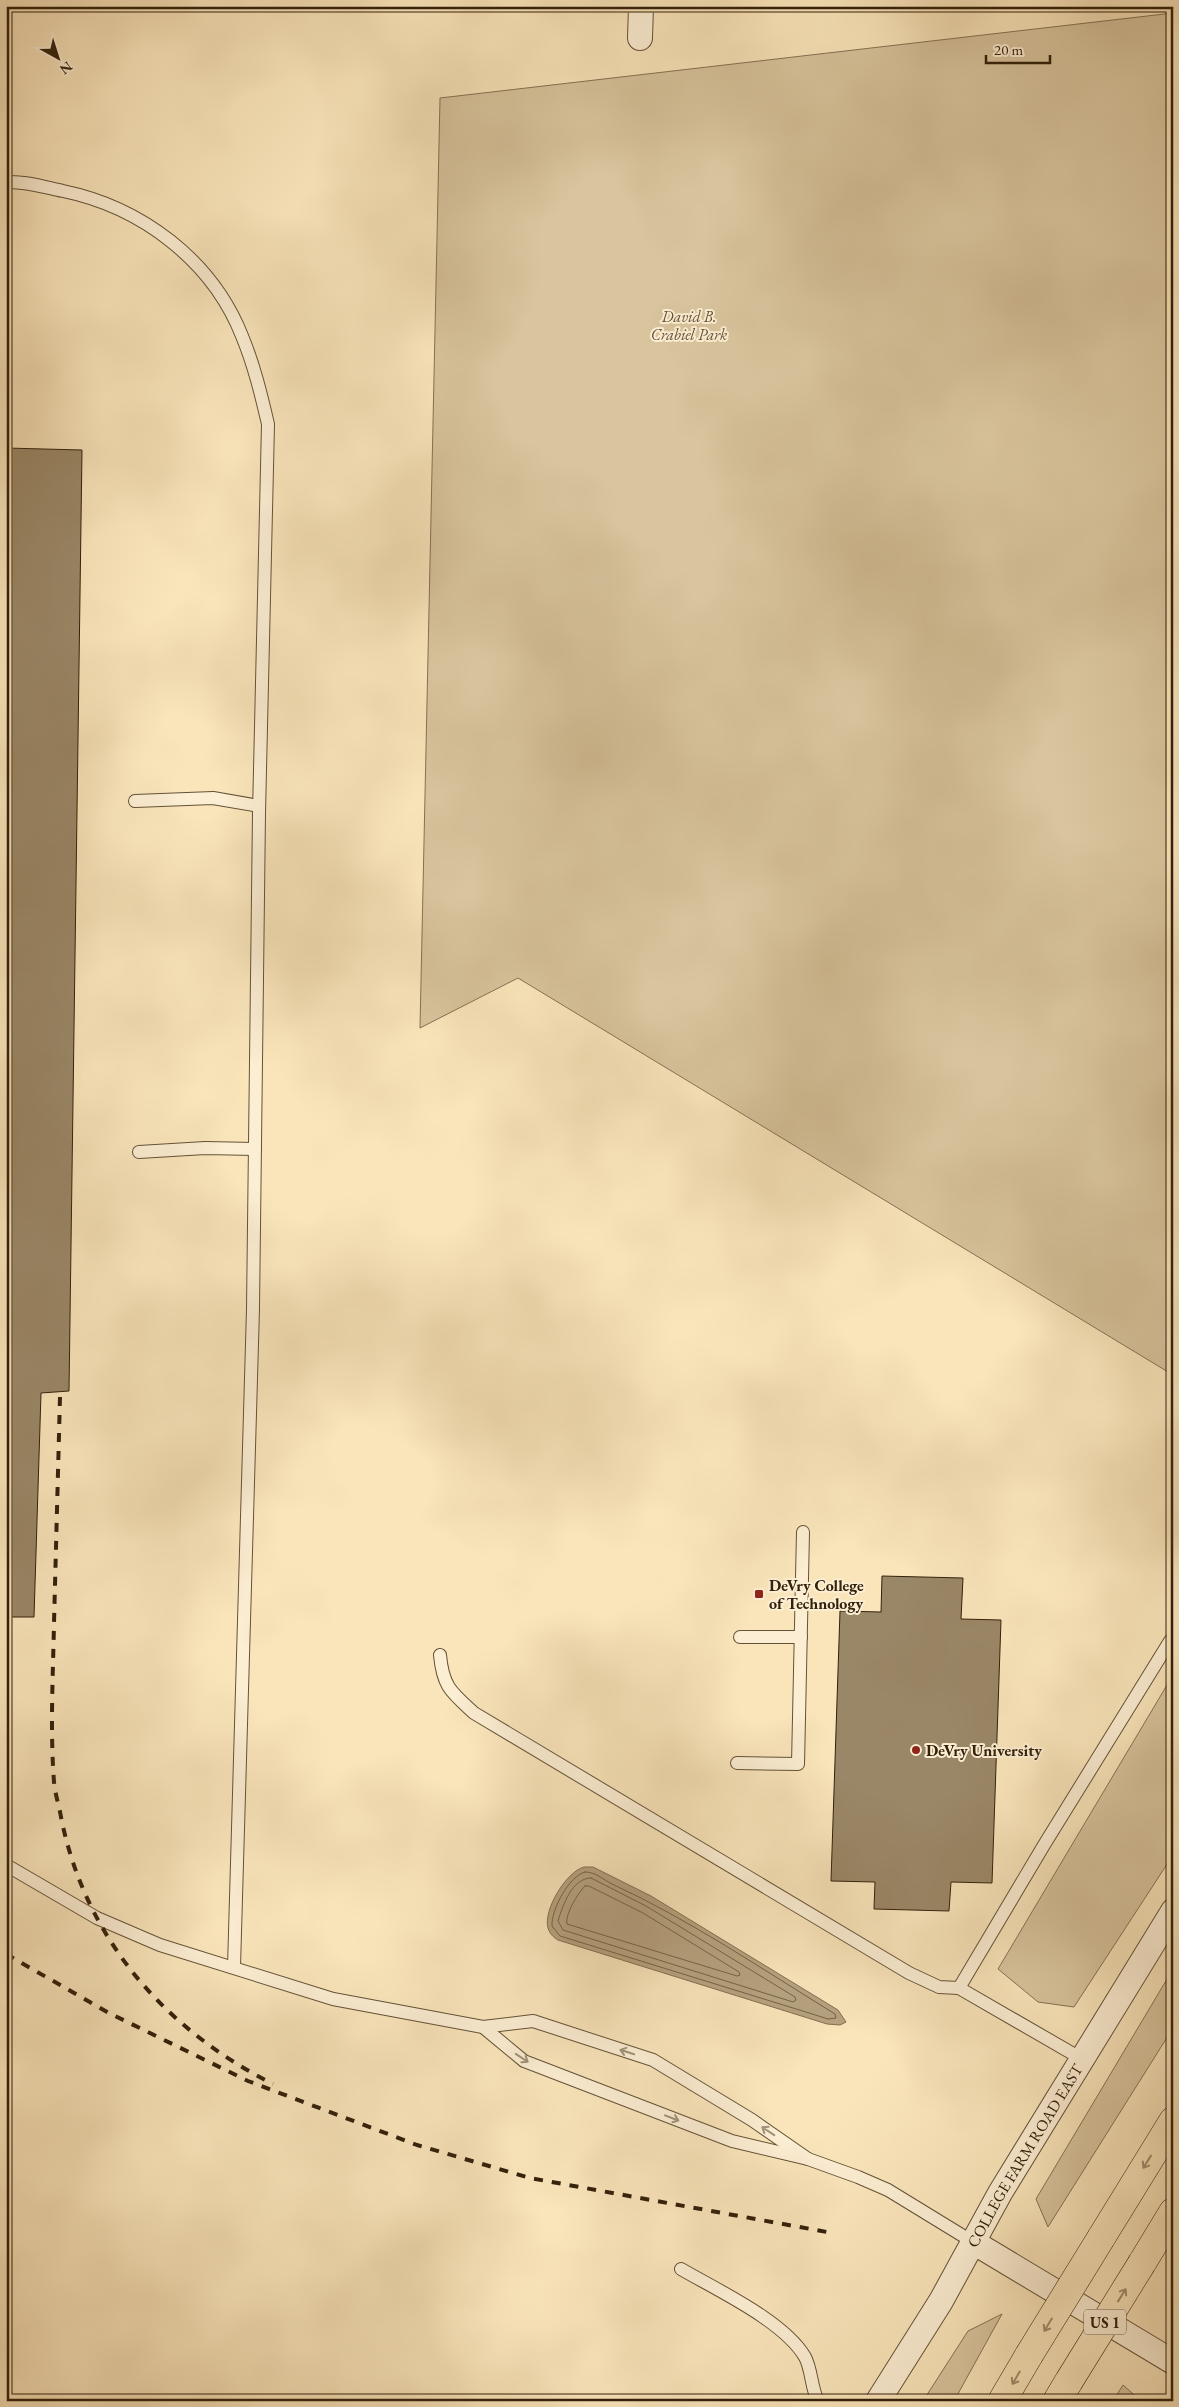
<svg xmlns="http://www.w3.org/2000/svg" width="1179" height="2407" font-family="'EB Garamond',serif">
<rect width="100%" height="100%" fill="#fae5bb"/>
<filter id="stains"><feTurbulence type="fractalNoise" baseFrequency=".004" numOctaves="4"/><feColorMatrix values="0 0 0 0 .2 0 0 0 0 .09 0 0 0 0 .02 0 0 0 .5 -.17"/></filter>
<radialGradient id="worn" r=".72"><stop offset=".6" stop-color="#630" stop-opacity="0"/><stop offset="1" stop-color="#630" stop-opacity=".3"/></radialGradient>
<g fill="#d8c49d" stroke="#857254">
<path d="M1173 13V1375L518 978 420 1028 440 98Z"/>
<path d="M1173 1675V1855L1074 2007 1038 2002 998 1969Z"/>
<path d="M1173 1969V2028L1048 2227 1036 2199Z"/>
<path d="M1002 2314 954 2401H923L968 2331Z"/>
<path d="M1123 2385 1141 2401H1113Z"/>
</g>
<path fill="#b6a27f" stroke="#816e51" d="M584 1867H593L651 1896 838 2010 846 2022 840 2025 827 2024 558 1940C553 1937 550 1934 548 1928 543 1910 566 1872 584 1867Z"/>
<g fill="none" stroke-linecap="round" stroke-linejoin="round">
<g stroke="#746245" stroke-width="1">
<path d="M585 1872C596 1872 602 1879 612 1884 690 1920 762 1969 835 2014L836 2018 828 2019 806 2012 560 1936 552 1926C551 1910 569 1876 585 1872Z"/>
<path d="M591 1878 646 1906 795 1997 796 2000 793 2002 563 1930 558 1921C563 1905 572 1878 591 1878Z"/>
<path d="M585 1886H589L643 1913 739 1972 740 1975 737 1976 567 1924C565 1914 578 1893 585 1886Z"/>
</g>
</g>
<g fill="#9a8767" stroke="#32210b">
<path d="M6 448 82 450 69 1391 41 1393 34 1617H6Z"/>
<path d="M882 1576 963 1578 961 1619 1001 1620 992 1883 951 1882 949 1911 874 1909 875 1882 831 1881 840 1611 881 1612Z"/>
</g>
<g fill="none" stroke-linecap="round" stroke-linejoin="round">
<g stroke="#645237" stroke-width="14">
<g id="lane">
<path d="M6 182C25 181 44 187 63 191 141 207 212 260 242 336 254 365 261 394 268 424L259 813 253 1309 234 1967"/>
<path d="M135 801 213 798 259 806"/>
<path d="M139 1152 205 1148 255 1149"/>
<path d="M740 1637H801"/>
<path d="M440 1655C443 1687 451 1692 474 1713L909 1973 939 1987 959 1988 1082 2059"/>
<path d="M737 1763 798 1764 803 1532"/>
<path d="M6 1865 97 1918 160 1945 333 1999 483 2027 533 2021 653 2060 752 2120 808 2159"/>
<path d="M959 1988 1044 1845 1170 1641"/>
<path d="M483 2027 524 2061 732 2141 808 2159 858 2177 888 2190 973 2242"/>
<path d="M681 2269C717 2290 784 2321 805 2357 812 2370 811 2388 818 2401"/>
</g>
</g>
<g stroke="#645237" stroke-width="26">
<g id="street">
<path d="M640 38 641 6"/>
<path d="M973 2242 1173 2362"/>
<path id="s1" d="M878 2401 941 2301 1000 2193 1173 1911"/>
</g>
</g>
<g stroke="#32210b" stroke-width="29">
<g id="highway">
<path d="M1101 2238 1173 2121"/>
<path d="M1142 2263 1173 2212"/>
<path d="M1002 2401 1029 2355"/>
<path d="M1057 2401 1069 2381"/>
</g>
</g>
<use href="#lane" stroke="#fceed3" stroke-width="12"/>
<use href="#street" stroke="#fceed3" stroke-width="24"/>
<use href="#highway" stroke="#fae5bb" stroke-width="28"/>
<g stroke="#32210b" stroke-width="4" stroke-dasharray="9 9" stroke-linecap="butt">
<path d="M60 1397C58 1472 56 1547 54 1623 53 1676 50 1730 54 1782 55 1794 59 1805 61 1817 85 1938 164 2029 273 2084"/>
<path d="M6 1954 109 2013 248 2081 417 2145 530 2178 827 2232"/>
</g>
<g stroke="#32210b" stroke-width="29" stroke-linecap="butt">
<g id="highway-bridge">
<path d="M1029 2355 1101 2238"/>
<path d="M1069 2381 1142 2263"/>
</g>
</g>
<use href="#highway-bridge" stroke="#fae5bb" stroke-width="28"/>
</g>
<defs><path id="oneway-shaft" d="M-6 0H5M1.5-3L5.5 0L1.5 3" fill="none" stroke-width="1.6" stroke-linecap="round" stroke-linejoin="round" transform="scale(1.25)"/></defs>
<g stroke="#a19279">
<use href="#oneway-shaft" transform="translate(627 2052) rotate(-162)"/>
<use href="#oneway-shaft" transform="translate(522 2058) rotate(34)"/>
<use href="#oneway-shaft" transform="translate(672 2118) rotate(21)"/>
<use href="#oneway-shaft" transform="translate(768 2131) rotate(-146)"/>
</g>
<g stroke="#a08d6c">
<use href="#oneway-shaft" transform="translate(1147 2162) rotate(122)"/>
<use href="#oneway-shaft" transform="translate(1122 2295) rotate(-58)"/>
<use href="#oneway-shaft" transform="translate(1048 2325) rotate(121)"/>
<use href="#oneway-shaft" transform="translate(1016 2378) rotate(120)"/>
</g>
<g fill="#8f2418" stroke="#fceed3" stroke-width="2">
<rect x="754" y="1589" width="10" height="10" rx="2.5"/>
<circle cx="916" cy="1750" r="5"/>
</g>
<g text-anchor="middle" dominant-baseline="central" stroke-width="4" stroke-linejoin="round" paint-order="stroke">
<rect fill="#fceed3" stroke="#6f5e47" stroke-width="1" x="1084" y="2309.5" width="42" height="25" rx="4"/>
<g font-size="15" font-weight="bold" fill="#32210b">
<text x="1105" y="2322">US 1</text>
</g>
<g font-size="16" font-style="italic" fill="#645237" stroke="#fceed3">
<text x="689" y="316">David B.<tspan x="689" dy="18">Crabiel Park</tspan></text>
</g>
<g font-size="16" font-weight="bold" fill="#32210b" stroke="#fceed3" text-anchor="start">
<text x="769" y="1585">DeVry College<tspan x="769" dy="18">of Technology</tspan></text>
<text x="926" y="1750">DeVry University</text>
</g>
<g font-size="16" fill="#32210b" stroke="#fceed3">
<text stroke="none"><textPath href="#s1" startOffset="286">COLLEGE FARM ROAD EAST</textPath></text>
</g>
</g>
<rect width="1179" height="2407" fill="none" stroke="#fae5bb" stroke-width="25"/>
<rect x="8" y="8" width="1164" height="2392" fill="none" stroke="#32210b" stroke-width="2.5"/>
<rect x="12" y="12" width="1154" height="2382" fill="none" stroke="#32210b"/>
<g transform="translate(58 58) rotate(141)" stroke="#fceed3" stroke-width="4" paint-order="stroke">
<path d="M0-4L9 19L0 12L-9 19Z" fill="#32210b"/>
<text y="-8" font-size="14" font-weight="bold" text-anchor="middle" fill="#32210b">N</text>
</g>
<path d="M986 55v8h64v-8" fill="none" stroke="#32210b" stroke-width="2.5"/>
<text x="994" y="55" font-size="15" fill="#32210b" stroke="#fceed3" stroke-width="4" paint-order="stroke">20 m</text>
<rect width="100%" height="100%" filter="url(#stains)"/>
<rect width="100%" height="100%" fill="url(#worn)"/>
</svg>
